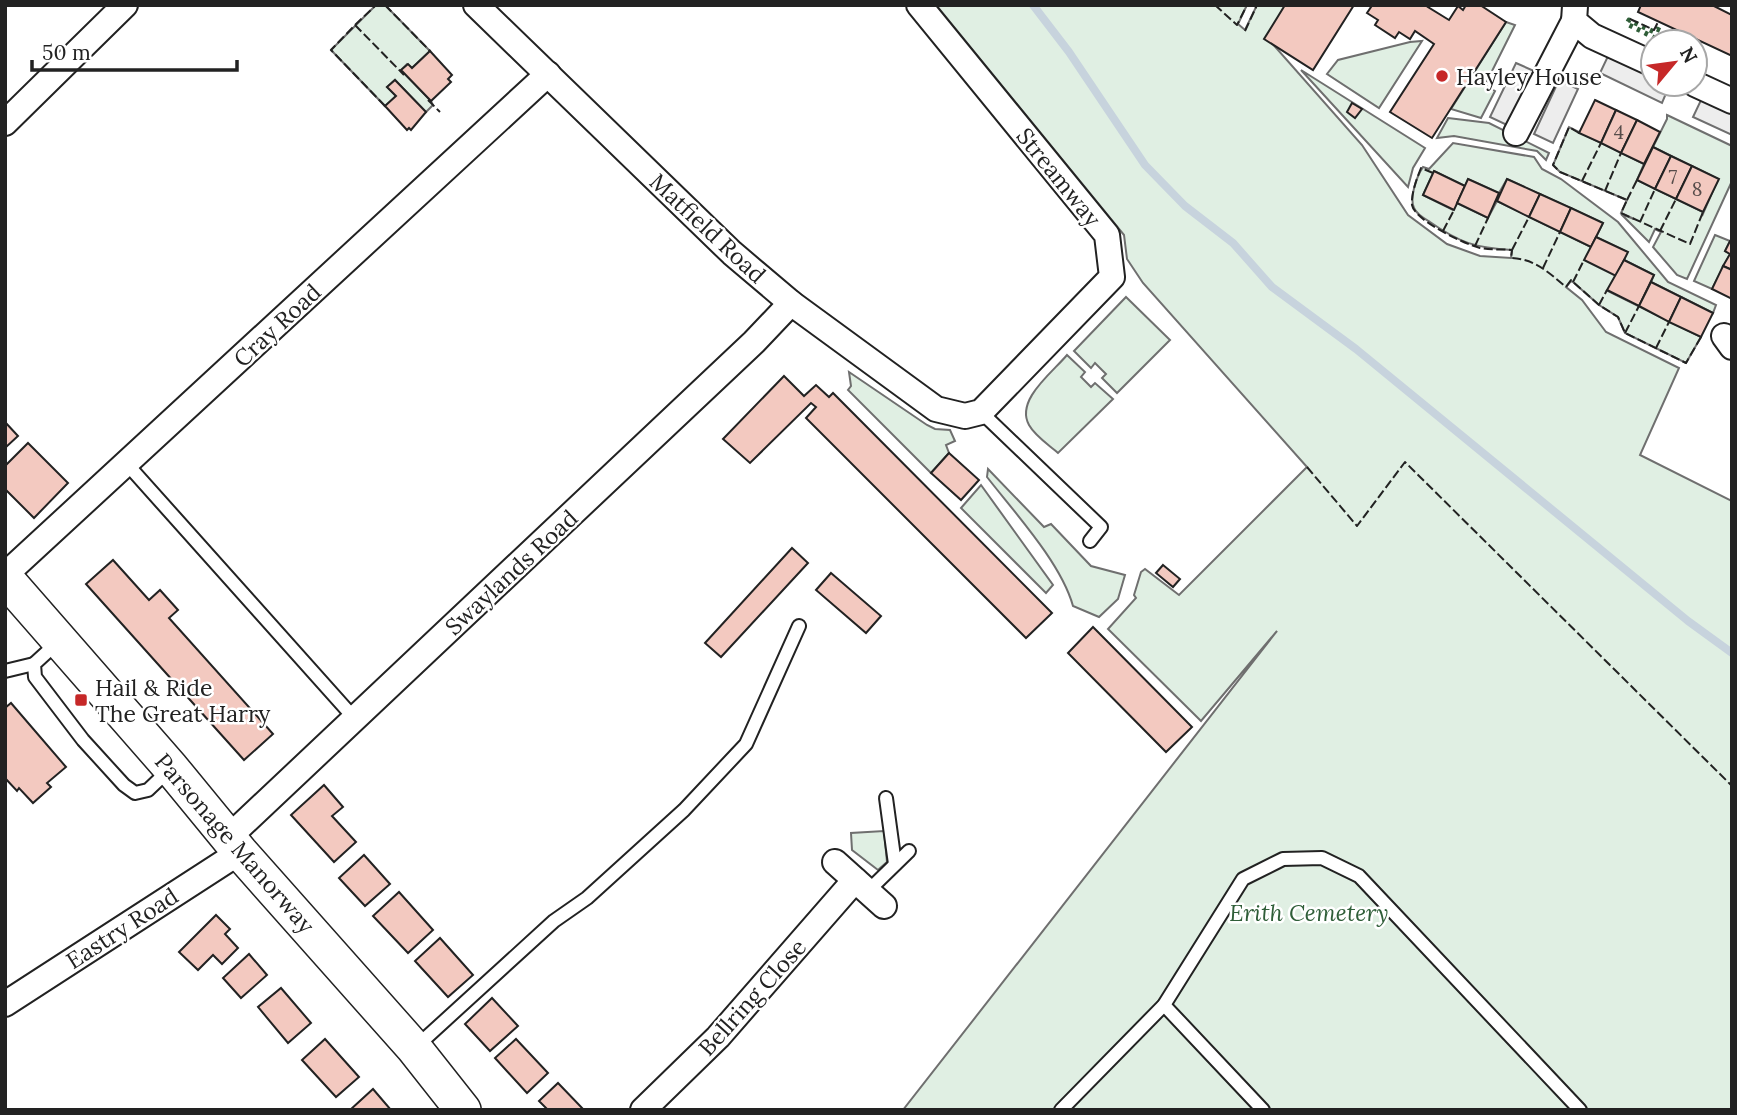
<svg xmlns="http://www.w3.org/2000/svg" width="1737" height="1115" font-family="Lora,serif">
<rect width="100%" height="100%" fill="#fff"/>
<g fill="#e0efe3" stroke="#6f6f6f" stroke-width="2">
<path d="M376 5H385L430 51 412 68 407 64 401 70 431 101 433 105 426 112 395 80 387 87 396 96 385 106 331 50Z"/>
<path d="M936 5H1247L1238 24 1245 30 1257 5H1290L1270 41 1362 145 1408 215 1447 244 1480 256 1511 258 1512 250C1476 248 1460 243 1430 222 1425 219 1417 215 1414 208 1409 197 1417 176 1423 167L1429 169 1453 143 1534 157 1542 169 1561 179 1618 222 1668 282 1716 305 1713 313 1651 282 1654 275 1624 260 1627 252 1596 237 1603 223 1507 179 1499 193 1468 179 1465 186 1434 171 1423 195 1453 210 1457 203 1488 218 1497 201 1591 247 1616 276 1608 291 1701 337 1686 363 1625 333 1618 317 1599 305 1573 282 1571 281 1566 287 1582 300 1606 332 1679 368 1640 455 1732 501V1110H903L1277 631 1201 721 1108 629 1136 598 1134 595 1141 572 1145 569 1179 595 1307 467 1143 283 1127 259 1124 235Z"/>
<path d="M1506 22 1515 25 1485 85 1495 91 1481 118 1451 109Z"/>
<path d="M1422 41 1379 108 1327 74 1338 60 1410 42Z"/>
<path d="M1301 70 1425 148 1413 168 1408 187Z"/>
<path d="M1667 115 1732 146V181L1687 279 1677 275 1653 247 1661 232 1655 229 1649 242 1621 214 1634 219 1621 213 1627 200 1560 172 1553 165 1569 127 1644 164 1637 180 1703 212 1702 216 1718 179 1653 147 1667 119Z"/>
<path d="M1448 118 1489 123 1549 153 1546 160 1537 151 1454 136 1437 138Z"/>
<path d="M1715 235 1730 241 1725 251 1730 254 1712 289 1694 281Z"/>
<path d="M1126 297 1170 340 1117 393 1102 378 1106 374 1095 363 1091 368 1074 351Z"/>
<path d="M1067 355 1085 372 1081 377 1091 387 1095 383 1113 399 1058 453C1049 445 1035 436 1029 425 1015 400 1053 372 1067 355Z"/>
<path d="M849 372 927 425 935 429 950 430 955 441 946 445 949 453 931 473 848 390 851 386Z"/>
<path d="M988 469 1044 527 1051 524 1091 566 1125 575 1118 599 1099 617 1073 606C1061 563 1015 513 987 477Z"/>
<path d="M981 485 1053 585 1046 593 961 508Z"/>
<path d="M884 831 887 862 878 870 852 850 851 833Z"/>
</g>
<g fill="#ededed" stroke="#6f6f6f" stroke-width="2">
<path d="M1609 54 1653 76V84H1670L1662 103 1600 73Z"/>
<path d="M1516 63 1534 71 1509 126 1490 117Z"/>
<path d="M1559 80 1578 89 1553 143 1534 134Z"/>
<path d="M1702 98 1732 112V135L1693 117Z"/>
</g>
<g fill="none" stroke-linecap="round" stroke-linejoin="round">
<path stroke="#c7d3dd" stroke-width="8" d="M1033 5 1069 52 1145 165 1185 206 1233 243 1272 287 1356 349 1688 621 1732 653"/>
</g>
<g fill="#f3c9c0" stroke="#222" stroke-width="2">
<path d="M1285 5H1354L1313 70 1264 39Z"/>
<path d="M1368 5H1430L1428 7 1449 20 1458 6 1463 10 1466 5H1480L1506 22 1432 138 1390 112 1434 44 1415 31 1410 39 1399 32 1395 38 1375 25 1378 20 1367 13 1371 7Z"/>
<path d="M1641 5H1712L1732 15V56L1638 12Z"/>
<path d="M430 51 452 75 448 79 451 82 431 101 401 70 408 64 412 68Z"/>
<path d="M395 80 426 112 411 130 409 128 407 130 385 106 396 96 387 87Z"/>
<path d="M1595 100 1616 110 1601 143 1579 133Z"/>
<path d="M1352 103 1362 109 1355 118 1347 112Z"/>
<path d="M1616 110 1637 120 1621 153 1601 143Z"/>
<path d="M1637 120 1660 132 1644 164 1621 153Z"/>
<path d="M1653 147 1671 156 1655 189 1637 180Z"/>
<path d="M1671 156 1692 166 1676 199 1655 189Z"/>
<path d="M1692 166 1719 179 1703 212 1676 199Z"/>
<path d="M1434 171 1465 186 1454 210 1423 195Z"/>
<path d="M1468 179 1499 193 1488 218 1457 203Z"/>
<path d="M1507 179 1540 194 1529 217 1497 201Z"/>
<path d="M1540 194 1571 208 1560 232 1529 217Z"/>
<path d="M1571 208 1603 223 1591 247 1560 232Z"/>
<path d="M1596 237 1628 252 1616 276 1584 260Z"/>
<path d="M1730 241 1732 242V270L1723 266 1730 254 1725 251Z"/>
<path d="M1624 260 1654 275 1639 306 1607 290Z"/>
<path d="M1723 266 1732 270V299L1712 289Z"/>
<path d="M1651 282 1681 297 1669 322 1639 306Z"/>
<path d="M1681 297 1713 313 1701 337 1669 322Z"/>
<path d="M784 376 804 396 816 385 829 397 833 393 1052 613 1026 638 806 418 816 407 811 403 750 463 723 439Z"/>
<path d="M5 422 18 436 5 448Z"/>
<path d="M28 443 68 483 34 518 5 489V466Z"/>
<path d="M949 453 979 480 961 500 931 473Z"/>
<path d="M792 548 808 563 721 657 705 643Z"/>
<path d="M113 560 149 600 160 590 178 610 169 618 273 734 244 760 86 584Z"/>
<path d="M1163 565 1180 579 1173 587 1156 573Z"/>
<path d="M831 573 881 616 866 633 816 590Z"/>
<path d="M1093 627 1192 727 1166 752 1068 653Z"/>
<path d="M11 703 66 767 47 783 51 787 33 803 19 788 17 791 5 778V708Z"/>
<path d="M324 785 343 807 332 816 356 842 334 862 291 815Z"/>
<path d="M364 855 390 884 365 906 339 878Z"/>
<path d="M399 892 433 930 408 953 373 916Z"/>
<path d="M216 915 230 929 225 934 238 948 222 964 213 955 198 970 179 952Z"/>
<path d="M440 938 473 975 448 997 415 961Z"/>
<path d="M249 954 267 975 241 998 223 978Z"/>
<path d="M281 988 311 1023 288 1043 258 1007Z"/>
<path d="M492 998 518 1026 490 1051 465 1024Z"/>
<path d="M325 1039 359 1077 336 1097 302 1060Z"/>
<path d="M516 1039 548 1073 527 1093 495 1058Z"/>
<path d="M558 1083 584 1110H548L539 1101Z"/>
<path d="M373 1089 391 1110H350Z"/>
</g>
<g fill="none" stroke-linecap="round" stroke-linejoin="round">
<g stroke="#222" stroke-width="16">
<g id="lane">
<path d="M981 412 1101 527 1090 541"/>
<path d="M127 464 355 719"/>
<path d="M57 643 34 664 35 677 83 740 124 785 135 793 148 790 169 770"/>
<path d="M5 671 34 664"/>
<path d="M886 798 895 864"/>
<path d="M868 891 909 851"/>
<path d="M1164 1005 1263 1110"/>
<path d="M417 1046 554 921 587 898 684 810 746 744 799 626"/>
<path d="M1061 1110 1164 1005 1243 879 1283 859 1322 858 1359 876 1580 1110"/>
</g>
</g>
<g stroke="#222" stroke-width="28">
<g id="street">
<path d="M476 5 732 253 791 303 936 409 965 416 981 412 1112 277 1107 235 919 5"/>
<path d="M1575 6 1574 21 1592 36 1653 64"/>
<path d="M1695 84 1732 101"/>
<path d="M5 123 125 5"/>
<path d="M1516 133 1574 21"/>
<path d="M1724 336 1732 347"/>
<path d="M5 575 548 74"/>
<path d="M228 838 754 342 791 303"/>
<path d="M835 862 884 906"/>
<path d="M5 1004 240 852"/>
<path d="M643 1110 718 1037 855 880"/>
</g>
</g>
<g stroke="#222" stroke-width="38">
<path id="secondary" d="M5 578 171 768 240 852 414 1048 463 1110"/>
</g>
<use href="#lane" stroke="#fff" stroke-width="12"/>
<use href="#street" stroke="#fff" stroke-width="24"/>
<use href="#secondary" stroke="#fff" stroke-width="35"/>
<path stroke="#2f5e38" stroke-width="5" stroke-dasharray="3.5 5" stroke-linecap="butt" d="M1663 42 1627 24 1629 20 1654 32 1657 29 1684 42"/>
<g stroke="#222" stroke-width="2" stroke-dasharray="9 3.5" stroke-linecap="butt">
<path d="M385 5 430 51"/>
<path d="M1215 5 1237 25 1247 5"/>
<path d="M1630 19 1654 30 1658 22"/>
<path d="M355 25 376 5"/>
<path d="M1245 31 1257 5"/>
<path d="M1695 49 1699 51"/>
<path d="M428 100 440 112"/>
<path d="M385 106 331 50 355 25 404 75"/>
<path d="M1579 133 1569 127 1553 165 1560 172 1627 200 1621 213 1690 244 1703 212"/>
<path d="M1433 173 1421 168C1417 178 1411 194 1412 205 1415 221 1465 244 1480 248 1490 250 1502 249 1512 250L1511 258C1535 259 1548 272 1566 287L1571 280 1599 305 1618 317 1625 333 1686 363 1701 337"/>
<path d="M1582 181 1601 143"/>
<path d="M1605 191 1621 153"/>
<path d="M1627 200 1637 180"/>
<path d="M1640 222 1655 189"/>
<path d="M1443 231 1454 210"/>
<path d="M1660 231 1676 199"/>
<path d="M1475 246 1488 218"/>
<path d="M1512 250 1529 217"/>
<path d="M1543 268 1560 232"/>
<path d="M1573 282 1584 260"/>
<path d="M1599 305 1607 290"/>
<path d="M1625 333 1639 306"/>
<path d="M1656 348 1669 322"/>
<path d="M1307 467 1357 526 1405 462 1732 786"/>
</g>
</g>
<g fill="#c62828" stroke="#fff" stroke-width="2.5">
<circle cx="1442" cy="76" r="7"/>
<rect x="74" y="693" width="14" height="14" rx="3.5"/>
</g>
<g text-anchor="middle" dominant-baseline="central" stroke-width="5" stroke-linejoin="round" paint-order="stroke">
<g font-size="19" fill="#564c4a">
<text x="1619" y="132">4</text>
<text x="1673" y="177">7</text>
<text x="1697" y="189">8</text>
</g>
<g font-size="23" fill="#222" stroke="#fff" text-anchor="start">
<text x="1456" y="76">Hayley House</text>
<text x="95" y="687">Hail &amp; Ride<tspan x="95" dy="26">The Great Harry</tspan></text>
</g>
<g font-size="23" fill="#222" stroke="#fff">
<text transform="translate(1059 177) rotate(51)">Streamway</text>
<text transform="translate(708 228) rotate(43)">Matfield Road</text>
<text transform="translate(277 325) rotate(-43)">Cray Road</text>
<text transform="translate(511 572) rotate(-43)">Swaylands Road</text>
<text transform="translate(235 843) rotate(49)">Parsonage Manorway</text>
<text transform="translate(122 928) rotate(-33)">Eastry Road</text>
<text transform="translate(752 997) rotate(-48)">Bellring Close</text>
</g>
<g font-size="23" font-style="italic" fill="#2f5e38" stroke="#fff">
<text x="1309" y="912">Erith Cemetery</text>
</g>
</g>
<rect width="1737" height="1115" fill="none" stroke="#222222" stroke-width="14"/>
<g transform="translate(1674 63) rotate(61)"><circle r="33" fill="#ffffff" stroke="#a7a7a7" stroke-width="2"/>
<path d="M0-5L12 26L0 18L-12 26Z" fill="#c62828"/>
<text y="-10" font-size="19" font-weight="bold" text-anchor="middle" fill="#222222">N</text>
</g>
<path d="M32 60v10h205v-10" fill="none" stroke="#222222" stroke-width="3.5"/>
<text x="42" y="60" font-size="21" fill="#222222" stroke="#ffffff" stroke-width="5" paint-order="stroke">50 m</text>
</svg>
